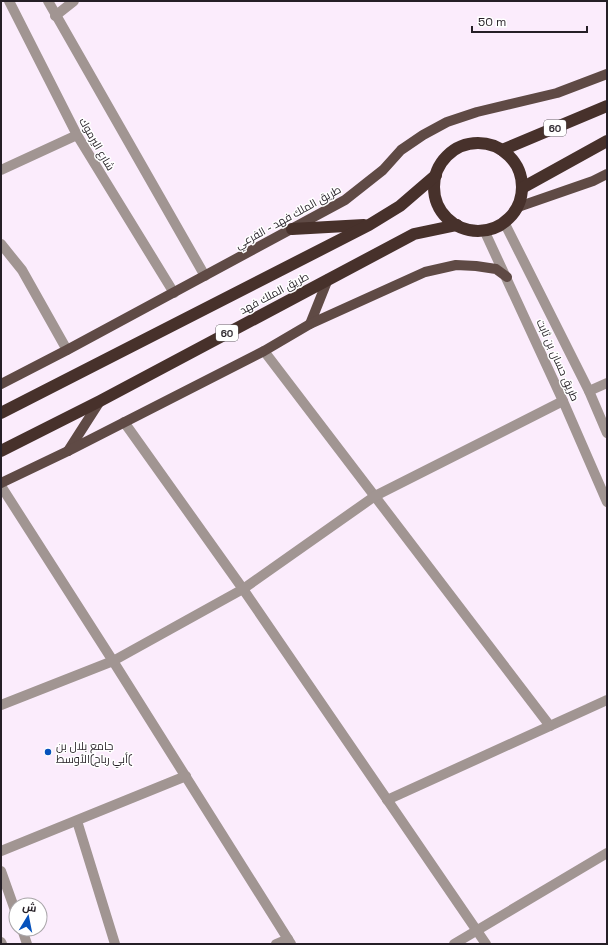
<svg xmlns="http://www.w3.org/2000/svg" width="608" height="945" font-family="'Space Grotesk',Cairo,sans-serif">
<rect width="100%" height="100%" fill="#fbecfc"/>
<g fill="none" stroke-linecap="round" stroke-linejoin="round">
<g stroke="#a19592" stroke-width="10">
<path d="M9 1 77 135 174 293"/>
<path d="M48 1 205 276"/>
<path d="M55 16 74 1"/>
<path d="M1 170 77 135"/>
<path d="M504 222 589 391 607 433"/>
<path d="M484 230 563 401 607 502"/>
<path d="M1 244 22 270 67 350"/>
<path d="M264 351 550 726"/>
<path d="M589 391 607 383"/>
<path d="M124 422 243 589 486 944"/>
<path d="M1 486 113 661 291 944"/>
<path d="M1 705 113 661 243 589 375 496 563 401"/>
<path d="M387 800 607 700"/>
<path d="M77 821 115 944"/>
<path d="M1 851 186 776"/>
<path d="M1 871 16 913"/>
<path d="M22 929 27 944"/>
<path d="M1 942 2 944"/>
<path d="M276 944 288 939"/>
<path d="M454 944 607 853"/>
</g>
<g stroke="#5f4a45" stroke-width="10">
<path d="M518 207 593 181 607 174"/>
<path d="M310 324 328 279"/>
<path d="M1 384 67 350 345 200 383 170 401 150 423 135 447 122 477 112 557 93 607 74"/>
<path d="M68 451 100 401"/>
<path d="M1 483 68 451 264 351 310 324 425 272 456 265 476 266 496 269 507 277"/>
</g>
<g stroke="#47312b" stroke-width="12">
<circle cx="478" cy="187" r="44"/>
<path d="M502 150 607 106"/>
<path d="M522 188 607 141"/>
<path d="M292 229 364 225"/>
<path d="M1 413 369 225 400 206 436 175"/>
<path d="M1 451 100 401 414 234 457 225"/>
</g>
</g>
<circle fill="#0652bc" stroke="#fff" stroke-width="1.5" cx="48" cy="752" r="4"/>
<g text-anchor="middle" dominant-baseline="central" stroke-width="3" stroke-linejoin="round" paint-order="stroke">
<g fill="#fff" stroke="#666267" stroke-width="1">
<rect x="544" y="120" width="22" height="16" rx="3"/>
<rect x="216" y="325" width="22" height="16" rx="3"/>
</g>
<g font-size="10" font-weight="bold" fill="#251f26">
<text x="555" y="128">60</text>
<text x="227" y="333">60</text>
</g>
<g font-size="11" fill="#251f26" stroke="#fff">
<text transform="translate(97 144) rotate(60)">شارع اليرموك</text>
<text transform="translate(288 217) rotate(-29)">طريق الملك فهد - الفرعي</text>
<text transform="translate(274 293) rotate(-28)">طريق الملك فهد</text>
<text transform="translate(558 360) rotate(66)">طريق حسان بن ثابت</text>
</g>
<g font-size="11" fill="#251f26" stroke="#fff" text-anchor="start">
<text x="56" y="746">جامع بلال بن<tspan x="56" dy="13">أبي رباح)الأوسط(</tspan></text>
</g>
</g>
<rect width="608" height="945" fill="none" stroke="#251f26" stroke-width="4"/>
<g transform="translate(28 917) rotate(10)"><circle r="19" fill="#ffffff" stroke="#a8a5a8"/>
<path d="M0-3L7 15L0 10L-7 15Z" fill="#0652bc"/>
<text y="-6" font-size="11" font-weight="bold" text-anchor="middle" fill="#251f26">ش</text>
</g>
<path d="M472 26v6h115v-6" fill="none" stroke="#251f26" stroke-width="2"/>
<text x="478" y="26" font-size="12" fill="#251f26" stroke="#ffffff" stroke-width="3" paint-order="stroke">50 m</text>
</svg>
